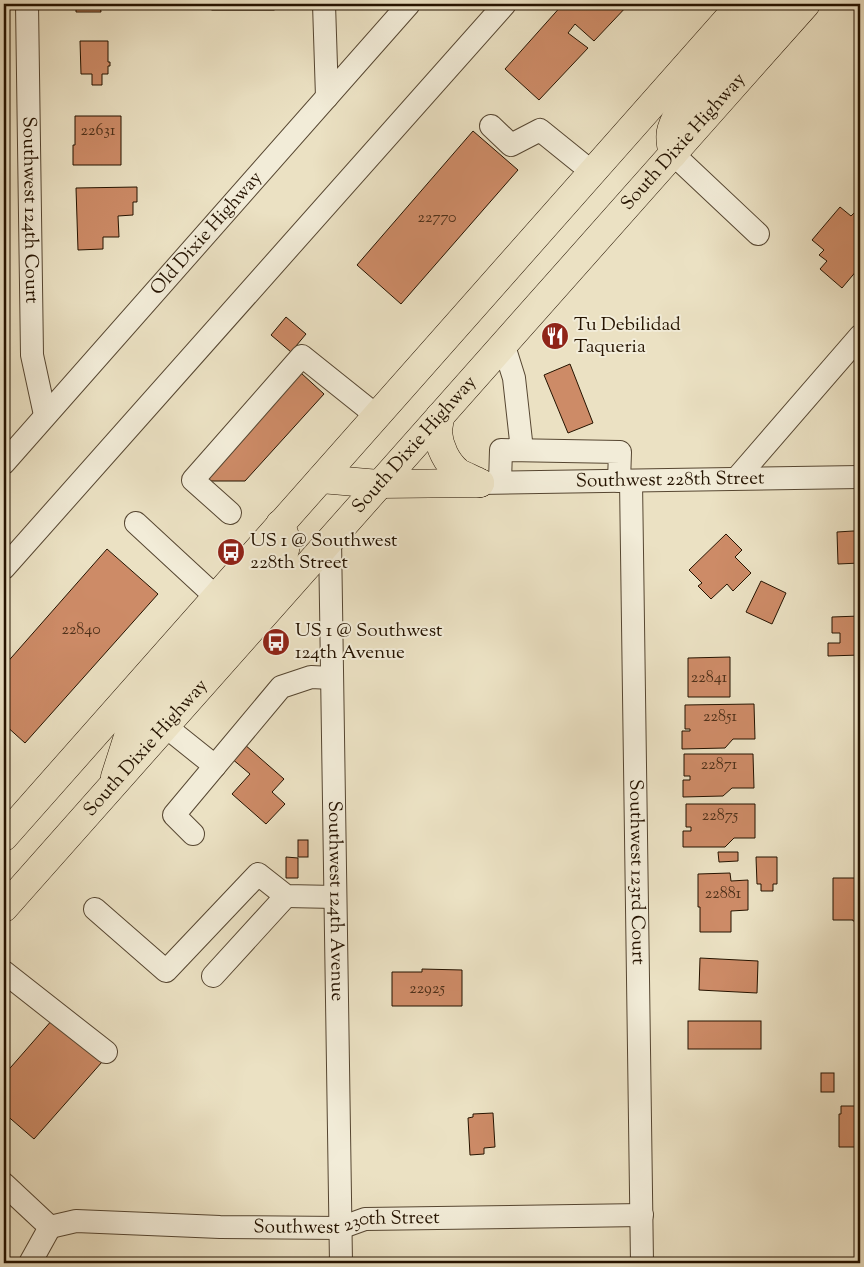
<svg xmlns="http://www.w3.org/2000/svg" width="864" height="1267" font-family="'Sorts Mill Goudy',serif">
<rect width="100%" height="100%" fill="#ebe1c3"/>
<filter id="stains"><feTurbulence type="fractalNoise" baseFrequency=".004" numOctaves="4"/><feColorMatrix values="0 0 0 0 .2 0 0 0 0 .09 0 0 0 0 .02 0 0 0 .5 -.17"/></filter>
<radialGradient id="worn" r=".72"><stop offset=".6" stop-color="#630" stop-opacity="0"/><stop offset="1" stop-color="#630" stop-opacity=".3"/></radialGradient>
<g fill="#cd8b67" stroke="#251300">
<path d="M76 4H100L101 12H76Z"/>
<rect x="212" y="4" width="62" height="6"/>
<path d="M563 4H629L594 41 575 24 568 33 588 48 539 100 505 69Z"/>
<path d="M80 41H108V62H110V66H108V74H102V85H92V74H81Z"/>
<path d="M75 116H121V165H73V145H75Z"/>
<path d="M473 131 518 170 401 304 357 265Z"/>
<path d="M137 187V202H133V215L118 216 119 237H103V249L78 250 76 188Z"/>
<path d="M840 207 851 216 856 211 860 215V270L858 269 842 288 820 269 827 261 819 255 824 250 812 240Z"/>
<path d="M286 317 306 334 291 352 271 335Z"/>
<path d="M570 364 593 423 568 433 544 375Z"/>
<path d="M301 373 324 394 245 481H203Z"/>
<path d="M853 531H860V563L838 564 837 532Z"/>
<path d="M726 534 742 550 735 557 751 573 733 591 727 584 711 599 698 586 702 583 689 570Z"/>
<path d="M107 549 158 594 25 743 4 724V666Z"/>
<path d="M761 581 786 593 772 624 746 612Z"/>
<path d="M860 616V655L828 656V643H840V633H832V617Z"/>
<path d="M730 657V697H688V658Z"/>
<path d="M754 704 755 739H733L725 748 682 749V731H690V729H685V705Z"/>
<path d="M244 744 284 779 272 792 285 804 266 824 232 794 250 774 231 758Z"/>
<path d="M684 754H753L754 788H732L723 796 683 797V780H690V776H684Z"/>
<path d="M686 804H755V838H734L725 847H683V831H691V827H686Z"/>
<rect x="298" y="840" width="10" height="17"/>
<path d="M718 852H738V861L719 862Z"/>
<path d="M286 857 298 858V878H286Z"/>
<path d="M756 857H777V884H773V891H761V884H757Z"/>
<path d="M858 858H860V921H853V920H833V878H858Z"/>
<path d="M730 873 731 881 748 880V910L731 911V932H700V907H698V874Z"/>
<path d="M700 958 758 961 757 993 699 990Z"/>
<path d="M422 969 462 970V1006H392V972H422Z"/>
<path d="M53 1019 102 1062 34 1139 4 1113V1075Z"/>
<rect x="688" y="1021" width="73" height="28"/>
<rect x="821" y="1073" width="13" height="19"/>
<path d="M841 1106H860V1147H839V1114H841Z"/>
<path d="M493 1113 495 1147 484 1148V1154L470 1155 468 1118 473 1117V1114Z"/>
</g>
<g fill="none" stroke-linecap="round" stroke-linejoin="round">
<g stroke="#564631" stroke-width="24">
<g id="minor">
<path id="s1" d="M27 4 32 355 45 415"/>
<path d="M324 4 327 97"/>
<path d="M491 126 511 145 540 130 592 172"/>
<path d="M673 154 758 234"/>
<path d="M504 346 514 378 522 450"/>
<path id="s2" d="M4 463 409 4"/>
<path d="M737 478 860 336"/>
<path id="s3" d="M631 481 642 1263"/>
<path d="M500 482 501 450 620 452 619 481"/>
<path id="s4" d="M480 483 860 477"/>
<path d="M230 513 193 480 302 356 377 416"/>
<path d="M136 523 216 597"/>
<path id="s5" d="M330 539 341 1263"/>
<path d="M4 568 505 4"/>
<path d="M165 726 215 766 281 687 311 677 332 678"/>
<path d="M193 834 174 815 215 766"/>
<path d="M95 909 166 971 258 874 286 896 335 897"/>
<path d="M4 972 106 1052"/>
<path d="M213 976 286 896"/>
<path d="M4 1184 50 1227"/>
<path id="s6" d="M50 1227 76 1221 220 1227 340 1228 365 1219 642 1215"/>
<path d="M30 1263 50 1227"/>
</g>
</g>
<g stroke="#251300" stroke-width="29">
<g id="highway">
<path d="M673 154C668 135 670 129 679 112L774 4"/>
<path d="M440 416C440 421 438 427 438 432 439 447 447 463 458 472 464 476 473 479 480 483"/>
<path d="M321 479 379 484 480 483"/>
<path d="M115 777 132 724 281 561C288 545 288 540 280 524"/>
<path d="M4 837 741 4"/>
<path id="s7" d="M4 908C271 607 538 305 806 4"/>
</g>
</g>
<use href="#minor" stroke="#f2ecd8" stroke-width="22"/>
<use href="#highway" stroke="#ebe1c3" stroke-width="28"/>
</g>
<defs>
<g id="restaurant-disc" transform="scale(1.4375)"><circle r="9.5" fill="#8f2418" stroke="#f2ecd8"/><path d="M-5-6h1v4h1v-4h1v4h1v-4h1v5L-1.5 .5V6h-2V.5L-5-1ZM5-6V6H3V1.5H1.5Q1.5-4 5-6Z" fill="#fff"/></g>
<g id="bus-disc" transform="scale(1.4375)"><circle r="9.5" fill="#8f2418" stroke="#f2ecd8"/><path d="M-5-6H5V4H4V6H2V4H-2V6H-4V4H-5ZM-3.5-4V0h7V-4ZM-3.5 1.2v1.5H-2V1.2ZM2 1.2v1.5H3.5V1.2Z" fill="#fff"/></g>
</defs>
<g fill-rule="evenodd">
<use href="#restaurant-disc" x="555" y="336"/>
<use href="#bus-disc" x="231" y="552"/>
<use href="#bus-disc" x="276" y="642"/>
</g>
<g text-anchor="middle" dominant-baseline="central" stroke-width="4" stroke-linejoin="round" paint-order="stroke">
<g font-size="16" fill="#4f311a">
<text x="98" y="131">22631</text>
<text x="437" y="218">22770</text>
<text x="81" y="630">22840</text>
<text x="709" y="678">22841</text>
<text x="720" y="717">22851</text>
<text x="719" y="765">22871</text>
<text x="720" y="816">22875</text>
<text x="723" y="894">22881</text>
<text x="427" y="989">22925</text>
</g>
<g font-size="19" fill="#251300" stroke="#f2ecd8">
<text stroke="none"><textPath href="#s7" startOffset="1024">South Dixie Highway</textPath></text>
<text stroke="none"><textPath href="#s1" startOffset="206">Southwest 124th Court</textPath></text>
<text stroke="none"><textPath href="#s2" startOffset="306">Old Dixie Highway</textPath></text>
<text stroke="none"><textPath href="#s7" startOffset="619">South Dixie Highway</textPath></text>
<text stroke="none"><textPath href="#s4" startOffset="190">Southwest 228th Street</textPath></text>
<text stroke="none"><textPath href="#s7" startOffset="214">South Dixie Highway</textPath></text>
<text stroke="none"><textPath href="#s3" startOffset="391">Southwest 123rd Court</textPath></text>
<text stroke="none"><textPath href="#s5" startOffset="362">Southwest 124th Avenue</textPath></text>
<text stroke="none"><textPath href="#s6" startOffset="298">Southwest 230th Street</textPath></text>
</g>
<g font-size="19" fill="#251300" stroke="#f2ecd8" text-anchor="start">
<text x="574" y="325">Tu Debilidad<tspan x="574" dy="22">Taqueria</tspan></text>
<text x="250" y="541">US 1 @ Southwest<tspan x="250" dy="22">228th Street</tspan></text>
<text x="295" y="631">US 1 @ Southwest<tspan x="295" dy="22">124th Avenue</tspan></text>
</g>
</g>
<rect width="864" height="1267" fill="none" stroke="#ebe1c3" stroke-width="20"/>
<rect x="5" y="5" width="854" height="1257" fill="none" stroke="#251300" stroke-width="2.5"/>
<rect x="10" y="10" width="844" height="1247" fill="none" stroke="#251300"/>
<rect width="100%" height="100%" filter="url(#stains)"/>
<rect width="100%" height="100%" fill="url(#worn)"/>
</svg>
